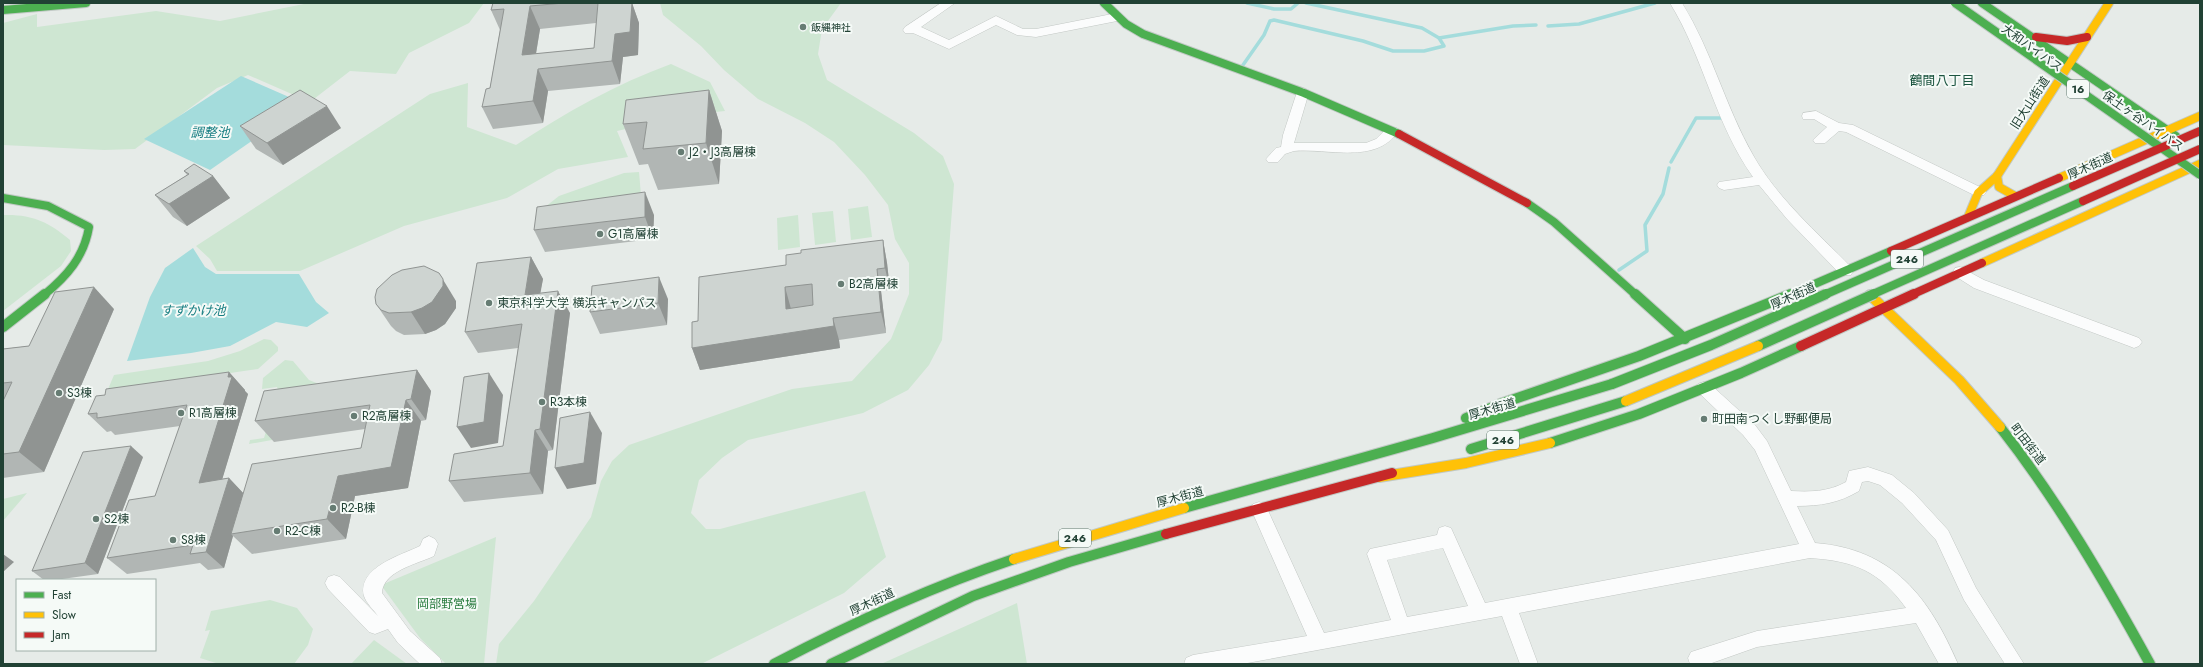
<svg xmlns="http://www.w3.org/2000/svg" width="2203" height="667" font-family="Jost,'Noto Sans JP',sans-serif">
<rect width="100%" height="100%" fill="#e6ebe8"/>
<g fill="#cee6d2">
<path d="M309 3H484L469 23 409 53 396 74 350 71 310 102 248 75 217 88 135 149 104 150 3 145V23L37 14V27L156 11 220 21Z"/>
<path d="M660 3H841L822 29 818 54 827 80 914 133 943 156 954 184 942 340 929 365 908 390 863 413 748 440 722 458 699 480 691 513 706 529H720L865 491 886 557 844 593 701 664H496L499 644 534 601 591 517 601 481 612 461 629 445 792 389 852 381 891 339 909 294V263L895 239 888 205 865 175 834 142 805 123 758 99 724 70 701 46 663 15Z"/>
<path d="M671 64 710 82 725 111 687 115 617 131 628 157 558 169 507 198 404 226 300 271H217L210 259 196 246 430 94 468 83 467 127 516 145C565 113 616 84 671 64Z"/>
<path d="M639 172 641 195 540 211 559 196 624 173Z"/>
<path d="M868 206 872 237 851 240 848 209Z"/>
<path d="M833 211 836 242 815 245 812 213Z"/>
<path d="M3 215C32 214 49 222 70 240L71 251 61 266 3 311Z"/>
<path d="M798 215 800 247 778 250 777 218Z"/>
<path d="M264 339 271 340 278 347V351L258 369 127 388 103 401 114 375 208 361 240 351Z"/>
<path d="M285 360 293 361 309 380 319 384 272 440 249 444 250 440 264 438 278 390 277 387 262 389 263 378Z"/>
<path d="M27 493 3 521V499Z"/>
<path d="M496 537 484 664H446L420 638 381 585Z"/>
<path d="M270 600 297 608 313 629 308 645 294 664H219L200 658 210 630 205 631 211 611Z"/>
<path d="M1017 603 1027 664H881Z"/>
<path d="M374 640 407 664H351Z"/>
</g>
<g fill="#a4dcdc">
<path d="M241 76 305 104 210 170 144 139Z"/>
<path d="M193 248 205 267 216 274H299L316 302 329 313 307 327 276 322 230 346 191 353 127 361 150 297 165 268Z"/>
</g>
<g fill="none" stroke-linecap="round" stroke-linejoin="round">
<g stroke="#a4dcdc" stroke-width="3.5">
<path d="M1247 3 1274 9H1291L1298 3"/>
<path d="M1548 26 1579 24 1655 3"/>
<path d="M1439 38 1513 26 1536 25"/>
<path d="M1243 65 1264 35 1270 21 1274 20 1363 41 1393 51H1424L1444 46 1439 38 1422 28 1306 3"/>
<path d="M1671 162 1696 118H1722"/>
<path d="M1619 270 1647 251 1645 225 1663 194 1669 168"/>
</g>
<g stroke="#c3c8c5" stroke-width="1">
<g id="street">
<path d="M941 3H955L921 27 949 40 996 16 1023 29H1036L1117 13 1123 17 1117 21 1036 37 1017 35 996 25 949 49 913 33H905L903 30 905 27Z"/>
<path d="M1670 3H1682C1712 51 1725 106 1753 155 1777 198 1817 232 1851 267L1853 271 1851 275H1841L1787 219 1759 185 1724 190 1719 188 1717 185 1719 182 1753 177C1715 124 1704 58 1670 3Z"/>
<path d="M1303 88 1309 92 1294 143H1366L1376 139 1387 128H1397L1398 131C1377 165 1327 148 1294 151L1285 154 1278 162H1268L1266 159 1276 148 1281 147 1283 135 1297 92Z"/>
<path d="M1816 111 1839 123 1853 125 1984 189 1986 192 1984 195H1974L1846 132 1839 131 1825 143H1815L1813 140 1827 127 1814 119H1803L1802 116 1803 113Z"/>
<path d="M1960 267 1984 280 2139 338 2142 342 2139 346 2134 348 2129 346 1974 288 1955 276 1953 272 1955 268Z"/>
<path d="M1704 382 1710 384 1755 425 1767 441 1791 491C1810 492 1828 492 1846 482L1849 471 1868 467 1892 475 1914 493 1948 530 1976 588 2024 664H2005L1964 600 1936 540 1902 503 1880 485 1868 481 1862 482 1859 491C1839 503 1820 506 1797 506L1815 543C1893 549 1929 597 1958 664H1939L1916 623 1757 647 1709 664H1690L1688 658 1691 652 1757 631 1906 608C1879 571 1855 561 1810 558L1519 613 1538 664H1520L1502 616 1242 664H1184L1186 658 1193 655 1307 636 1251 509 1253 504 1259 502 1265 504 1324 633 1391 620 1367 554 1370 549 1437 535 1439 528 1445 526 1451 528 1485 603 1799 544 1755 450 1743 435 1698 392 1696 388 1698 384ZM1443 548 1468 606 1407 617 1387 560Z"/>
<path d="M429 536 435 539 438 544 434 556C417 564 383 571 382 593L410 631 440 658 442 664H420L398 643 388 629 375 634 369 632 328 589 325 583 328 577 334 575 340 577 378 616C374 610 366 603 364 596 357 567 402 555 420 546L423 539Z"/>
</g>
</g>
<g stroke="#c1c9c5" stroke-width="10">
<g id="fast-far1">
<path d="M1104 3 1126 24 1143 34 1304 93 1399 134"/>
<path d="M1982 3 2176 136"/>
<path d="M3 10 86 3"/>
<path d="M3 198 48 206 89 227C84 257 67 276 44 295"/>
<path d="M1527 203 1554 222 1636 295"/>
<path d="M1789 295 1891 251"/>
</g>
</g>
<g stroke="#c1c9c5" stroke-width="12">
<g id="fast">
<path d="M1635 294 1685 339"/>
<path d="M3 327 45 294"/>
<path d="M1466 418 1500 404 1639 356 1791 294"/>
<path d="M2000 427C2058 501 2105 582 2150 664"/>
<path d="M1550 443 1639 414 1741 373 1801 346"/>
<path d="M1471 449 1626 401"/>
<path d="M1184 508 1433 438 1612 384"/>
<path d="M774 664C852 623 931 587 1014 559"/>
<path d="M831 664 973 596 1069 562 1166 534"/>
</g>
</g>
<g stroke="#c1c9c5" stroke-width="10">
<g id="slow-far1">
<path d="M1997 176 1999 187 2015 196"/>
<path d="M2059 178 2200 116"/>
<path d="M1968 217 1978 193 1997 176 2109 3"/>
<path d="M1982 263 2200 164"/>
</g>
</g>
<g stroke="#c1c9c5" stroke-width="12">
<g id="slow">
<path d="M1870 295 1959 380 2000 427"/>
<path d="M1379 477 1466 463 1550 443"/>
<path d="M1014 559 1184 508"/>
</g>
</g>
<g stroke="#c1c9c5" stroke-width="10">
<g id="jam-far1">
<path d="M2036 37 2067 41 2087 37"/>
<path d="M1399 134 1527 203"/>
<path d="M1891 251 2059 178"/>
<path d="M1911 295 1982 263"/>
</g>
</g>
<g stroke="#c1c9c5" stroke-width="12">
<g id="jam">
<path d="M1801 346 1914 294"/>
<path d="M1166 534 1392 473"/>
</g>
</g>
<use href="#street" fill="#fbfcfc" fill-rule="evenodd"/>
<use href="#fast-far1" stroke="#4caf50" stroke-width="8"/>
<use href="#fast" stroke="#4caf50" stroke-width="10"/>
<use href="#slow-far1" stroke="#ffc107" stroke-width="8"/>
<use href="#slow" stroke="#ffc107" stroke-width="10"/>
<use href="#jam-far1" stroke="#c62828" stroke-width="8"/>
<use href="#jam" stroke="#c62828" stroke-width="10"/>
<g stroke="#bdc7c3" stroke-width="10" stroke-linecap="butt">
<g id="fast-bridge-far1">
<path d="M1955 3 2200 175"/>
<path d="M1824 295 2073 186"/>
<path d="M1871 295 2083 201"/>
</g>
</g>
<g stroke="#bdc7c3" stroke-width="12" stroke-linecap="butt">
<g id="fast-bridge">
<path d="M1758 346 1874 294"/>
<path d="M1612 384 1711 345 1826 294"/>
</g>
</g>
<g stroke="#bdc7c3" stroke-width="12" stroke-linecap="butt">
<path id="slow-bridge" d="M1626 401 1758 346"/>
</g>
<g stroke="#bdc7c3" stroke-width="10" stroke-linecap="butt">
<g id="jam-bridge">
<path d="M2073 186 2200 131"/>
<path d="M2083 201 2200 149"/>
</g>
</g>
<use href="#fast-bridge-far1" stroke="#4caf50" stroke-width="8"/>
<use href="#fast-bridge" stroke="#4caf50" stroke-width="10"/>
<use href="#slow-bridge" stroke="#ffc107" stroke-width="10"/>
<use href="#jam-bridge" stroke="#c62828" stroke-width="8"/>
</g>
<g fill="#b1b6b4" fill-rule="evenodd">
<path d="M493 3H632L639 23 638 55 623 57 620 84 548 91 543 123 493 129 482 107 490 88 500 30 491 10ZM596 23 594 48 536 54 540 29Z"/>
<path d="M709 90 722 131 719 184 658 190 648 164 639 165 623 124Z"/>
<path d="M240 126 341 128 283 165 256 149Z"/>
<path d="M184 171 213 176 230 198 187 226 173 217 155 195 187 175Z"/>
<path d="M654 215 653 239 545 252 534 230Z"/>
<path d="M883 240 887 263 890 290 881 291 886 333 839 340 840 348 700 370 692 348 698 321 786 265 801 253Z"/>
<path d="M531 257 543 279 540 293 570 313 553 450 548 451 543 494 464 502 449 481 503 446 518 348 478 353 465 332Z"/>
<path d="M668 299 667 325 600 334 590 312Z"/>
<path d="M456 301V308L445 324 436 330 425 334 404 335 396 331 391 326 376 304Z"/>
<path d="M114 309 44 472 3 478V349L29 346Z"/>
<path d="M417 370 431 391 426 420 421 421 408 488 355 496 346 539 252 554 233 536 224 568 208 570 200 563 127 574 107 558 155 496 180 426 115 435 111 431 107 432 88 414 105 395 229 372 245 390V391L248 394 222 479 229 478 243 493 361 448 365 429 274 442 255 421Z"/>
<path d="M143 457 98 574 55 580H44L32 571Z"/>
</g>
<g fill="#909492">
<path d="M632 3 639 23 638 55 623 57 620 84 612 61 615 34Z"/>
<path d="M530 6 540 29 532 77 522 55Z"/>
<path d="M538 69 548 91 543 123 533 101Z"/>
<path d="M709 90 722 131 719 184 706 143Z"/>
<path d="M327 106 341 128 283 165 267 143Z"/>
<path d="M213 176 230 198 187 226 169 204Z"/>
<path d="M645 192 654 215 653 239 645 217Z"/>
<path d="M883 240 887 263 890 290 885 268Z"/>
<path d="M531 257 543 279 536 317 525 295Z"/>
<path d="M877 269 881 291 886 333 881 312Z"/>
<path d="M439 273 456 301V308L445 324 436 330 425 334 411 312Z"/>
<path d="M659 277 668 299 667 325 658 303Z"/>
<path d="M94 287 114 309 44 472 19 452Z"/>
<path d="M785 287 791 309H786Z"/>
<path d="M558 291 570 313 553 450 540 429Z"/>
<path d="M833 318 839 340 840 348 700 370 692 348Z"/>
<path d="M417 370 431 391 426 420 411 399Z"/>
<path d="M229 372 245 390V391L248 394 216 500 199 483Z"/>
<path d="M489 373 503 395 498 443 471 448 457 427Z"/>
<path d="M406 400 421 421 408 488 355 496 346 539 327 519 338 476Z"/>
<path d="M590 412 602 433 596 484 567 489 555 468Z"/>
<path d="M535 430 548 451 543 494 530 473Z"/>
<path d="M131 446 143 457 98 574 85 563Z"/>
<path d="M229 478 245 495 231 534 233 536 224 568 206 552Z"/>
<path d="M3 554 14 562 3 572Z"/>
</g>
<g fill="#ced4d1" stroke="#909492" fill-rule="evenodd">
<path d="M493 3H564L530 6 522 55 594 48 598 3H632L630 32 615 34 612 61 538 69 533 101 482 107 486 89 490 88 504 9 491 10Z"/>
<path d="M300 90 327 106 267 143 240 126Z"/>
<path d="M709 90 706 143 643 149 647 122 623 124 626 100Z"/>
<path d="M194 164 213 176 169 204 155 195 189 174 184 171Z"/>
<path d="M645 192V217L534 230 537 207Z"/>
<path d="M883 240 885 268 877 269 881 312 833 318 834 326 692 348V322L698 321 699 277 786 265V255L801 253V250ZM812 284 813 305 786 309 785 287Z"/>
<path d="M531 257 525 295 558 291 540 429 535 430 530 473 449 481 454 454 503 446 522 324 465 332 477 263Z"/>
<path d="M424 266 439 273 443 279V286L432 302 422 308 411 312 389 313 381 310 376 304 375 297 377 289 392 275 402 270Z"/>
<path d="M659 277 658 303 590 312 592 286Z"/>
<path d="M94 287 19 452 3 454V401L12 382 3 383V349L29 346 55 292Z"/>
<path d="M417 370 411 399 406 400 391 467 338 476 327 519 231 534 252 464 361 448 370 405 255 421 264 391Z"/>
<path d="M229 372 228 377H232L199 483 229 478 206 552 190 554 193 545 107 558 129 500 155 496 187 405 97 418V413L88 414 96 396 105 395 106 389Z"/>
<path d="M489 373 484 422 457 427 464 377Z"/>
<path d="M590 412 584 463 555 468 560 418Z"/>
<path d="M131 446 85 563 32 571 83 452Z"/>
</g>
<g fill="#667c73" stroke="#f5faf7" stroke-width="1.5">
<circle cx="803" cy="27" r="4"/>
<circle cx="681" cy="152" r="4"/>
<circle cx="600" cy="234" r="4"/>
<circle cx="841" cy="284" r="4"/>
<circle cx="489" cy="303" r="4"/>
<circle cx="59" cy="393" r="4"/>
<circle cx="542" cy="402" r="4"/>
<circle cx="181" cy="413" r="4"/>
<circle cx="354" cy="416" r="4"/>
<circle cx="1704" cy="419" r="4"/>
<circle cx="333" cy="508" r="4"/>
<circle cx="96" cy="519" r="4"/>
<circle cx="277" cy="531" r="4"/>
<circle cx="173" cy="540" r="4"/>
</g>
<g text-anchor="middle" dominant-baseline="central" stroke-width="4" stroke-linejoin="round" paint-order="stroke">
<g font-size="10" fill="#214134" stroke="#f5faf7" text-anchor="start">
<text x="811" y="27">飯縄神社</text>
</g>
<g fill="#f5faf7" stroke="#61786e" stroke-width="1">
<rect x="2067" y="80" width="22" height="18" rx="3"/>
<rect x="1891" y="250" width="32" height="18" rx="3"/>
<rect x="1487" y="431" width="32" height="18" rx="3"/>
<rect x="1059" y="529" width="32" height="18" rx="3"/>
</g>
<g font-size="11" font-weight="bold" fill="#214134">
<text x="2078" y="89">16</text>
<text x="1907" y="259">246</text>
<text x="1503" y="440">246</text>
<text x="1075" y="538">246</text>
</g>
<g font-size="12" fill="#214134" stroke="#f5faf7">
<text transform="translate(2032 48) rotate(36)">大和バイパス</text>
<text transform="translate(2030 103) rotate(-57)">旧大山街道</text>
<text transform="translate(2143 121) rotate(35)">保土ヶ谷バイパス</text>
<text transform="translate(2090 166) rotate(-24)">厚木街道</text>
<text transform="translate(1793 296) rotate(-24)">厚木街道</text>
<text transform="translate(1492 409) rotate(-16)">厚木街道</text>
<text transform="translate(2028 444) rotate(52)">町田街道</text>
<text transform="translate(1180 497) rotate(-15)">厚木街道</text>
<text transform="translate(872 602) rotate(-25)">厚木街道</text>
</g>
<g font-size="12" fill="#214134" stroke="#f5faf7" text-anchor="start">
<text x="689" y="152">J2・J3高層棟</text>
<text x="608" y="234">G1高層棟</text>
<text x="849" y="284">B2高層棟</text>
<text x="497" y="303">東京科学大学 横浜キャンパス</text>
<text x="67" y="393">S3棟</text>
<text x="550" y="402">R3本棟</text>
<text x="189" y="413">R1高層棟</text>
<text x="362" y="416">R2高層棟</text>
<text x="1712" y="419">町田南つくし野郵便局</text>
<text x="341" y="508">R2-B棟</text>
<text x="104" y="519">S2棟</text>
<text x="285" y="531">R2-C棟</text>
<text x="181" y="540">S8棟</text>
</g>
<g font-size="12" fill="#287b3e" stroke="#f5faf7">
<text x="447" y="604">岡部野営場</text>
</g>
<g font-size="13" fill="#1c5540" stroke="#f5faf7">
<text x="1942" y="80">鶴間八丁目</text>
</g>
<g font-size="13" font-style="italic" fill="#177e82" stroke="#f5faf7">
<text x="210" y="132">調整池</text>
<text x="193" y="310">すずかけ池</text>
</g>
</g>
<rect width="2203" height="667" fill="none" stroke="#214134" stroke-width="8"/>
<rect x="16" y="579" width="140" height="72" fill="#f5faf7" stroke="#a0b0a9"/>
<rect x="24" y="592" width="20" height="6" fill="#4caf50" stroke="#a0b0a9"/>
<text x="52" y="599" font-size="12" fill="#214134">Fast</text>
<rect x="24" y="612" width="20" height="6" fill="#ffc107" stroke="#a0b0a9"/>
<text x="52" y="619" font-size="12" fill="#214134">Slow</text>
<rect x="24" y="632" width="20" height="6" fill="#c62828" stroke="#a0b0a9"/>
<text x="52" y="639" font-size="12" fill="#214134">Jam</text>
</svg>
